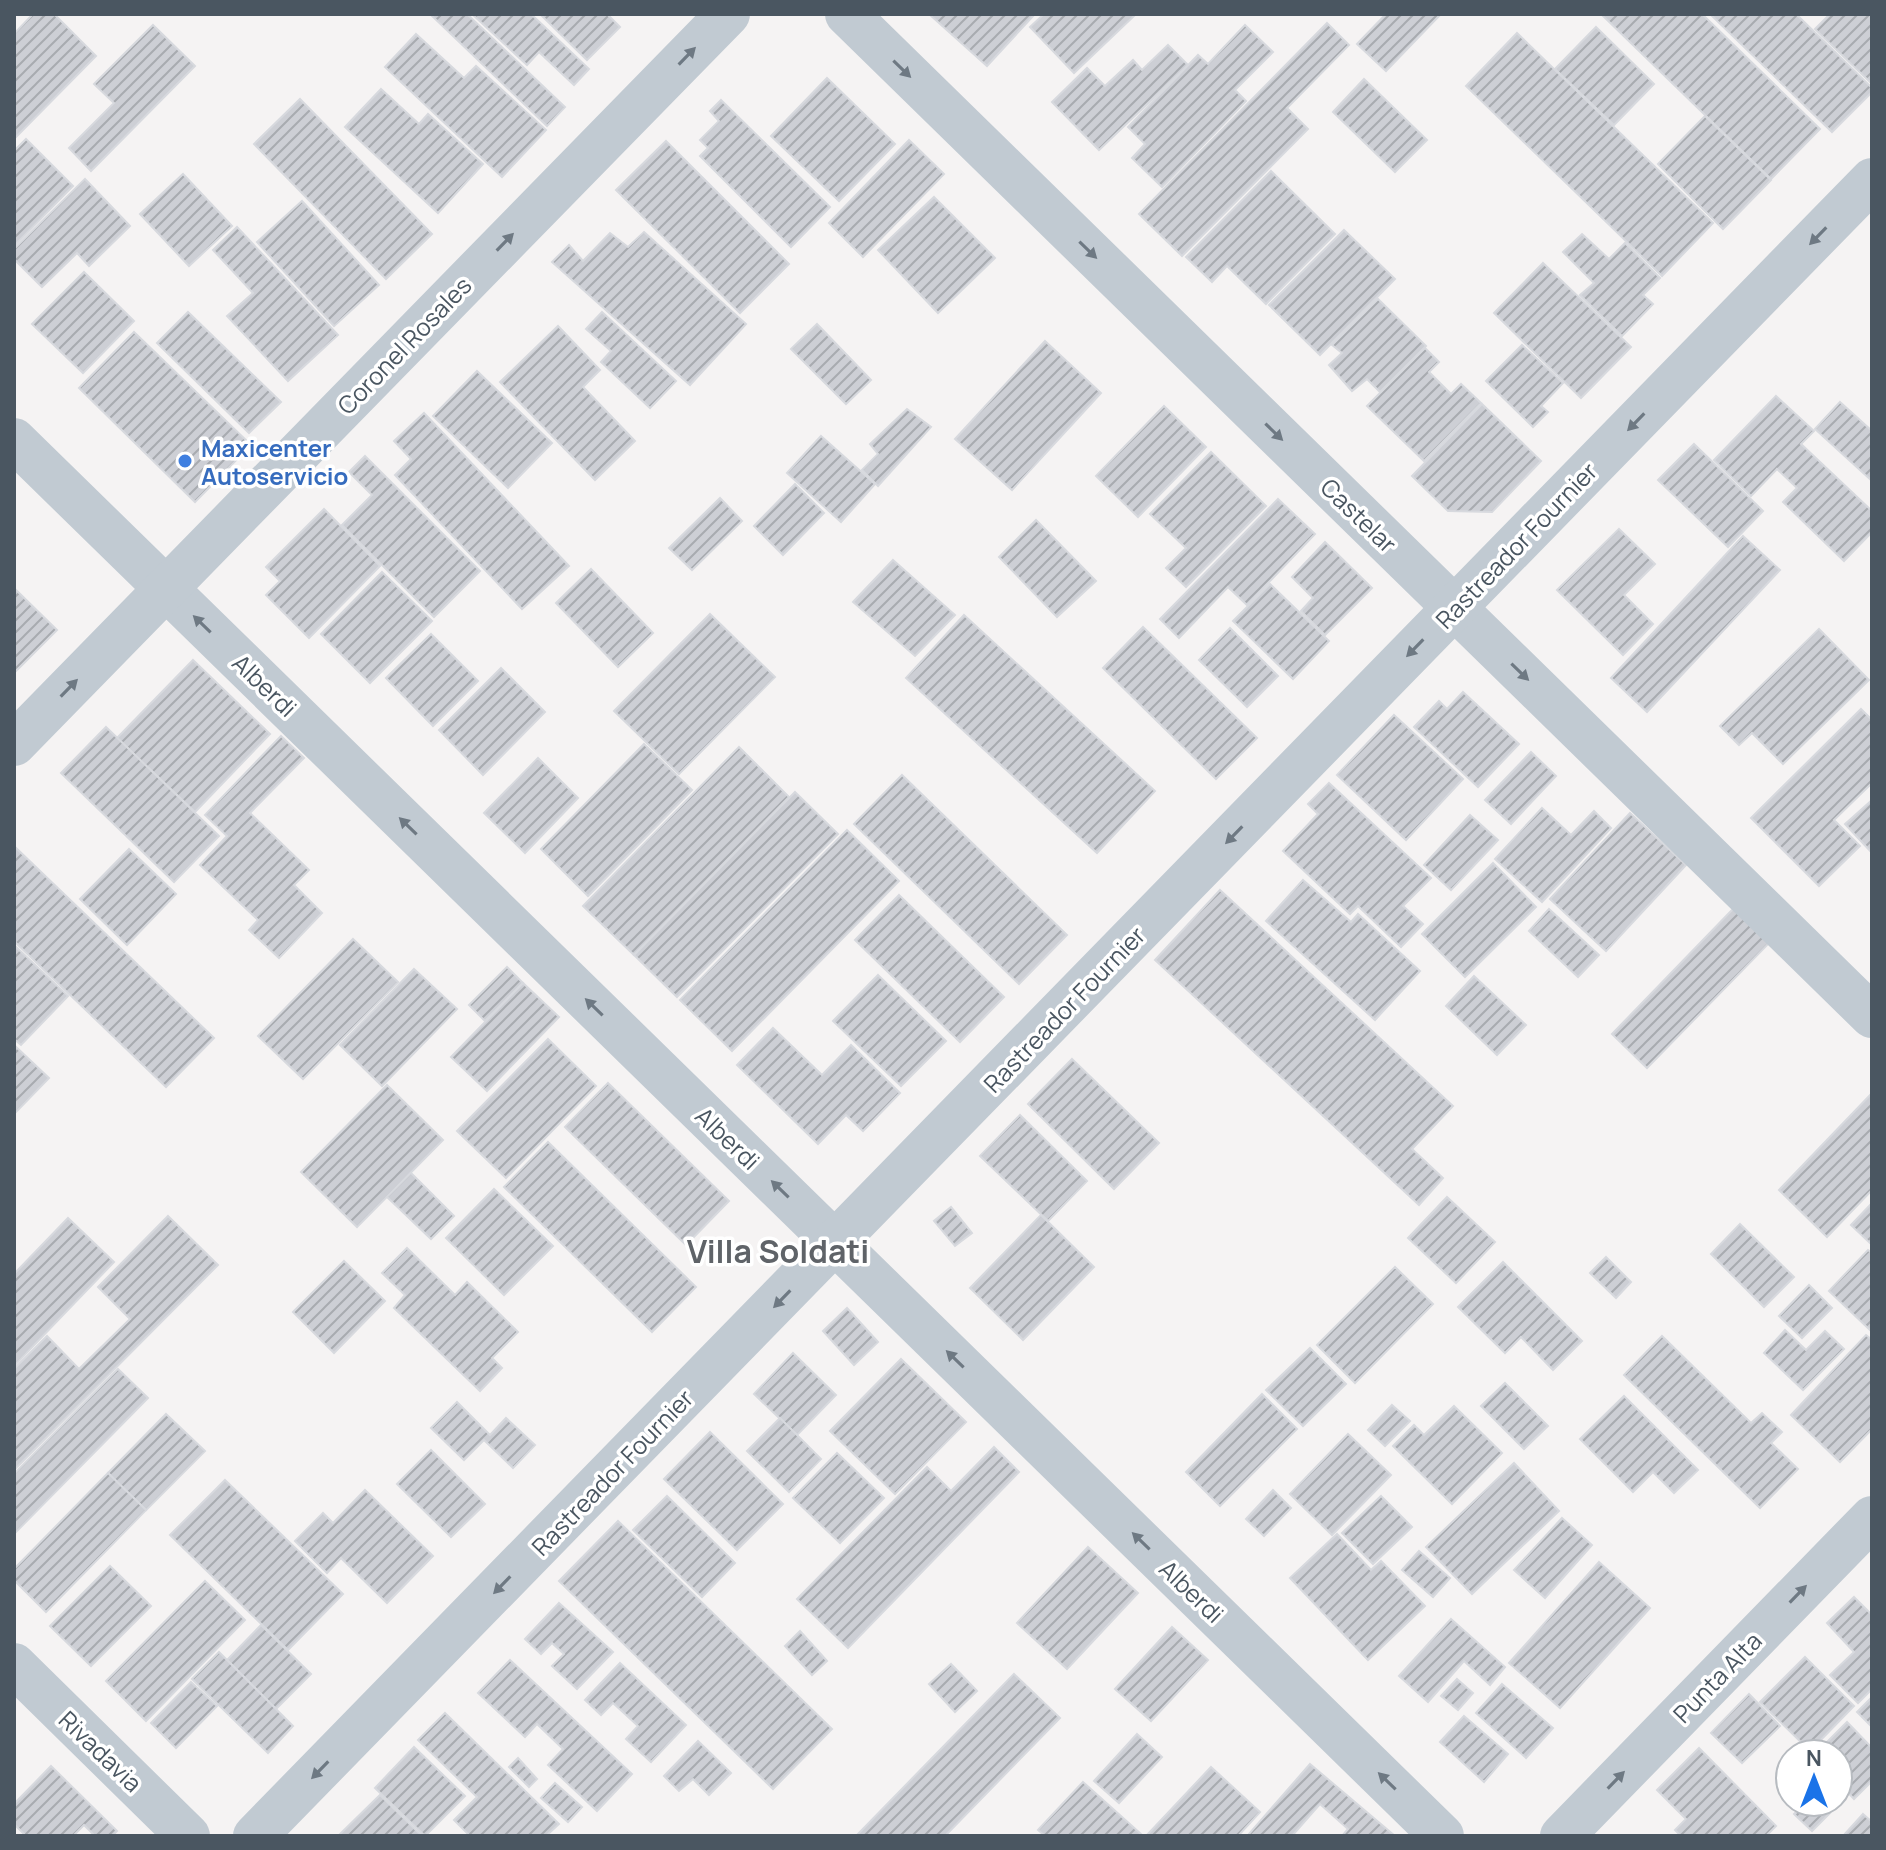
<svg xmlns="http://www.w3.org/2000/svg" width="1886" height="1850" font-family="Manrope,sans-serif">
<defs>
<pattern id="building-hatch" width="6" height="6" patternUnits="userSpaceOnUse" patternTransform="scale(2)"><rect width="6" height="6" fill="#cdcfd5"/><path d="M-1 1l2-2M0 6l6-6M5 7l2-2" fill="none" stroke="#a8abb0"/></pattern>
</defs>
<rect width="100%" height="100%" fill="#f5f3f3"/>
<g fill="url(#building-hatch)" stroke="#d7d9de" stroke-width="2">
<path d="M33 14H54L96 56 14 139V34Z"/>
<path d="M467 14 565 107 547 126 431 15Z"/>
<path d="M472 14H531L589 69 574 85 539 52 527 65Z"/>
<path d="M540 14H607L620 27 587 60Z"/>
<path d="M929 14H1035L987 66Z"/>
<path d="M1044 14H1136L1074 73 1030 27Z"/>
<path d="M1386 14H1441L1386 71 1357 44Z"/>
<path d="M1601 14H1702L1820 129 1771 179Z"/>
<path d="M1710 14H1796L1872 88V92L1832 132Z"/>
<path d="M1830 14H1872V84L1815 29Z"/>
<path d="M1327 23 1349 45 1287 108 1308 129 1182 256 1139 214Z"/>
<path d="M153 25 195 66 91 171 69 148 114 103 94 84Z"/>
<path d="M1245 25 1273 52 1235 90 1246 101 1162 187 1132 158 1145 144 1128 127 1198 55 1208 64Z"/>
<path d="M1596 27 1654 84 1614 125 1555 69Z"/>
<path d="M1517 33 1713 223 1662 276 1466 86Z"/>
<path d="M416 34 464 78 476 66 546 130 502 177 385 67Z"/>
<path d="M1168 45 1188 65 1099 150 1052 102 1087 68 1105 86 1133 60 1142 70Z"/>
<path d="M827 78 895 144 839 201 771 136Z"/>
<path d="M1364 79 1427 140 1395 172 1333 112Z"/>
<path d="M381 89 419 124 428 114 483 164 438 213 345 127Z"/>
<path d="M300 99 432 234 386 279 254 144Z"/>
<path d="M721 100 830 207 791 247 700 156 708 148 700 140 719 121 710 111Z"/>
<path d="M1705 116 1771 180 1723 229 1658 164Z"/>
<path d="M26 139 73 186 14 246V151Z"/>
<path d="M909 140 944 174 863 257 829 223Z"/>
<path d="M666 141 789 264 740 313 616 190Z"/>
<path d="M1271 171 1335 234 1266 304 1227 266 1212 282 1186 257Z"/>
<path d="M183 174 232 226 189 266 140 214Z"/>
<path d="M85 179 130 226 89 266 77 253 42 287 14 259V249Z"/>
<path d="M934 197 995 258 938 313 878 250Z"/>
<path d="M302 201 379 285 334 326 257 242Z"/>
<path d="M237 227 338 335 288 381 227 316 253 293 213 250Z"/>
<path d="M1344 230 1395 279 1320 355 1269 305Z"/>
<path d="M644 232 746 324 690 385 552 262 569 245 583 261 610 233 628 247Z"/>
<path d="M1582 234 1609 259 1625 243 1660 278 1643 295 1653 304 1622 336 1580 295 1594 283 1563 252Z"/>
<path d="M1543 263 1631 347 1581 398 1494 313Z"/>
<path d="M84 272 134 321 83 373 32 324Z"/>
<path d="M1378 299 1426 346 1380 392 1367 379 1352 391 1329 365 1342 353 1332 345Z"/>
<path d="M188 312 281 402 249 433 157 343Z"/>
<path d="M602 312 676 381 650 408 601 362 611 351 586 329Z"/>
<path d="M817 324 871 380 846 404 791 349Z"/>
<path d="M558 326 600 370 583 387 635 441 595 480 500 382Z"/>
<path d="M134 332 251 445 195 502 79 388Z"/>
<path d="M1045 341 1101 393 1012 490 955 439Z"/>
<path d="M1522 345 1563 383 1541 406 1548 412 1533 427 1486 381Z"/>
<path d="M1425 348 1439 362 1429 372 1451 394 1461 384 1481 403 1424 461 1367 406Z"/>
<path d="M477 371 552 443 508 488 433 416Z"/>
<path d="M1776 396 1814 431 1801 444 1872 511V532L1844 561 1783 502 1797 488 1777 469 1751 496 1714 460Z"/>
<path d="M1840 402 1872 431V481L1815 429Z"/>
<path d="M1482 404 1541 461 1492 512 1448 511 1412 476Z"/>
<path d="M1164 406 1206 447 1138 517 1096 476Z"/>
<path d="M907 409 931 427 878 486 862 470 878 454 870 444Z"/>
<path d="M424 413 569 566 522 609 395 475 411 459 394 441Z"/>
<path d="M821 436 875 484 841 522 787 473Z"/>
<path d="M1694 444 1763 511 1728 547 1658 480Z"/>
<path d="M1211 452 1266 506 1186 587 1166 568 1186 548 1150 514Z"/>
<path d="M365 456 480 571 434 617 342 525 372 495 349 472Z"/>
<path d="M795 484 824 513 783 555 754 526Z"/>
<path d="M720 498 742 521 692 570 669 548Z"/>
<path d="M1278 499 1315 534 1247 605 1228 587 1179 638 1160 619Z"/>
<path d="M324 509 380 566 309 638 266 595 280 581 266 567Z"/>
<path d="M1036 520 1096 581 1057 617 999 557Z"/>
<path d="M1619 529 1655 564 1624 595 1653 624 1623 655 1557 590Z"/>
<path d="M1743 536 1780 570 1647 712 1611 678Z"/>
<path d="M1325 542 1372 588 1325 635 1301 611 1313 598 1292 577Z"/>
<path d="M893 560 955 615 915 656 853 602Z"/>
<path d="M591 569 653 633 618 667 556 603Z"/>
<path d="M382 572 432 621 370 683 321 634Z"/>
<path d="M1270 584 1329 641 1293 679 1233 621Z"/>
<path d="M14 588 57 630 14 673Z"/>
<path d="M710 614 775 677 679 774 614 711Z"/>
<path d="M964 615 1155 791 1097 853 906 678Z"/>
<path d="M1143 627 1257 738 1216 779 1103 668Z"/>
<path d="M1230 628 1278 676 1247 707 1199 660Z"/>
<path d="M1819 629 1869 680 1783 764 1752 733 1739 745 1720 726Z"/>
<path d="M431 634 478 681 433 726 386 678Z"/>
<path d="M193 660 270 734 195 812 117 738Z"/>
<path d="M501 668 545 712 483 775 439 730Z"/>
<path d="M1463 692 1519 744 1478 787 1414 727 1439 701 1447 709Z"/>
<path d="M1861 709 1872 720V783L1834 820 1860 846 1819 886 1751 818Z"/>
<path d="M1394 715 1463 779 1406 840 1337 775Z"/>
<path d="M106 727 219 836 174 882 61 773Z"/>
<path d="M281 736 304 758 250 813 309 870 294 885 322 913 279 958 249 930 258 920 200 865 227 836 205 815Z"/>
<path d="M644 744 692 790 588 896 541 849Z"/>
<path d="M739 747 789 797 634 955 583 906Z"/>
<path d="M1531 752 1556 776 1511 824 1485 800Z"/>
<path d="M538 758 578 798 525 853 484 813Z"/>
<path d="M902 775 1067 935 1019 984 854 824Z"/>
<path d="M1329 783 1431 878 1403 906 1423 924 1401 947 1358 906 1350 914 1283 851 1318 814 1308 804Z"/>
<path d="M795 792 838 834 677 997 634 955Z"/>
<path d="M1872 800V853L1845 824Z"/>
<path d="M1542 808 1571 835 1594 811 1611 828 1542 902 1495 859Z"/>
<path d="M1630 813 1686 865 1606 951 1550 899Z"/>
<path d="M1470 815 1498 840 1451 890 1424 865Z"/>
<path d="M847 830 899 881 732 1051 680 1000Z"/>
<path d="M14 846 214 1038 166 1087 14 941Z"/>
<path d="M129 849 176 894 127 945 80 899Z"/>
<path d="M1493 863 1536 907 1465 977 1422 934Z"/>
<path d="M1303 880 1351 922 1358 914 1420 971 1375 1020 1266 921Z"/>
<path d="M1220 890 1453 1106 1412 1149 1443 1178 1419 1205 1155 960Z"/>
<path d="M899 895 1004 997 960 1042 855 940Z"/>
<path d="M1549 909 1599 955 1578 977 1529 931Z"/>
<path d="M1733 909 1769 943 1647 1068 1612 1034Z"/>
<path d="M353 939 398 982 303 1079 258 1036Z"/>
<path d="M14 945 68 996 21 1045 14 1039Z"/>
<path d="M507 967 523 983 485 1021 469 1005Z"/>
<path d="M414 969 457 1009 382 1086 340 1045Z"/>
<path d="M878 975 946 1041 901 1086 833 1021Z"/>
<path d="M1474 976 1526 1025 1497 1055 1446 1006Z"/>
<path d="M523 983 559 1017 487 1091 451 1057Z"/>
<path d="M773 1028 822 1075 851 1045 900 1093 863 1131 846 1115 818 1144 737 1065Z"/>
<path d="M548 1039 596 1086 506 1178 457 1131Z"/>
<path d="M14 1045 49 1078 14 1114Z"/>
<path d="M1072 1059 1159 1143 1114 1189 1028 1104Z"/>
<path d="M608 1083 729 1201 686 1245 565 1127Z"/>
<path d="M387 1085 443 1140 357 1227 301 1172Z"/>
<path d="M1872 1093V1190L1827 1237 1779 1190Z"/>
<path d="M1020 1115 1087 1181 1048 1221 980 1156Z"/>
<path d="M548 1142 696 1287 652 1332 504 1187Z"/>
<path d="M411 1173 454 1216 431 1239 387 1197Z"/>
<path d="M494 1189 553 1246 504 1295 446 1238Z"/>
<path d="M1447 1197 1495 1242 1456 1283 1408 1238Z"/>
<path d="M1872 1203V1245L1851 1225Z"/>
<path d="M951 1207 972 1233 955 1246 934 1221Z"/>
<path d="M1041 1215 1094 1267 1023 1340 970 1288Z"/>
<path d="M168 1216 218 1265 14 1470V1369L47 1336 79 1369 130 1319 98 1287Z"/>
<path d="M68 1218 114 1262 14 1366V1274Z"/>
<path d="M1740 1224 1794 1277 1764 1307 1711 1254Z"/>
<path d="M407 1248 455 1295 467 1282 518 1332 492 1358 502 1368 480 1391 394 1308 405 1295 382 1273Z"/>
<path d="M1868 1250 1872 1253V1332L1829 1291Z"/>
<path d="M1606 1257 1631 1282 1616 1298 1590 1273Z"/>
<path d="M344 1261 385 1301 334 1353 293 1312Z"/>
<path d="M1503 1262 1582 1341 1553 1370 1521 1337 1505 1353 1458 1307Z"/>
<path d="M1395 1267 1433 1304 1355 1383 1317 1345Z"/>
<path d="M1809 1285 1832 1308 1802 1338 1779 1316Z"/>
<path d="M847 1308 878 1342 854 1365 823 1331Z"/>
<path d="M1785 1330 1806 1350 1825 1331 1844 1349 1803 1390 1764 1353Z"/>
<path d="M1866 1335 1872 1340V1429L1840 1462 1791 1415Z"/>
<path d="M1662 1336 1751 1423 1762 1413 1782 1432 1771 1443 1798 1469 1760 1508 1624 1375Z"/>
<path d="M1310 1348 1346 1384 1303 1426 1266 1390Z"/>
<path d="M793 1353 836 1395 797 1435 754 1394Z"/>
<path d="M901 1359 966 1422 895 1494 830 1431Z"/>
<path d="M118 1369 148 1398 14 1534V1474Z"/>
<path d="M1505 1383 1548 1426 1524 1449 1481 1406Z"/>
<path d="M1262 1394 1297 1429 1220 1506 1186 1472Z"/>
<path d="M1624 1396 1698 1470 1674 1493 1653 1472 1633 1492 1580 1439Z"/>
<path d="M457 1402 490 1435 506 1418 535 1445 513 1468 484 1440 464 1460 431 1428Z"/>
<path d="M1392 1405 1410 1421 1385 1446 1368 1430Z"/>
<path d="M1454 1406 1502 1453 1452 1504 1393 1446 1414 1425 1424 1435Z"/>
<path d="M166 1414 205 1451 146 1510 108 1473Z"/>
<path d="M780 1418 821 1459 789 1492 747 1451Z"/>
<path d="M710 1432 783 1504 737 1550 664 1479Z"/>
<path d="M1348 1434 1391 1475 1332 1535 1290 1494Z"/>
<path d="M994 1447 1019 1472 848 1648 797 1599 927 1467 951 1491Z"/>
<path d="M431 1450 485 1504 451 1537 397 1484Z"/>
<path d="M837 1453 884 1498 840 1543 793 1498Z"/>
<path d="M1514 1463 1559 1511 1472 1594 1426 1547Z"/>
<path d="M108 1473 146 1510 46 1612 14 1580V1569Z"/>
<path d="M225 1480 343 1594 288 1650 170 1535Z"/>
<path d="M365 1490 433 1556 387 1603 341 1558 327 1573 295 1541 323 1513 333 1523Z"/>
<path d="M1273 1490 1291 1508 1264 1536 1246 1519Z"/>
<path d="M667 1496 735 1563 702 1597 633 1530Z"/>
<path d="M1381 1496 1412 1527 1373 1564 1342 1533Z"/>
<path d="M1562 1518 1592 1545 1545 1598 1514 1570Z"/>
<path d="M618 1521 832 1729 773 1789 559 1581Z"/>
<path d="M1337 1534 1371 1570 1381 1561 1425 1606 1368 1660 1290 1578Z"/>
<path d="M1088 1547 1138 1593 1067 1669 1017 1623Z"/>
<path d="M1419 1551 1450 1578 1433 1597 1402 1570Z"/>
<path d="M1599 1562 1650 1608 1560 1708 1509 1663Z"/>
<path d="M110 1566 151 1606 91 1666 50 1626Z"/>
<path d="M205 1581 245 1620 146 1721 106 1681Z"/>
<path d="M1854 1597 1872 1615V1689L1858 1703 1830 1675 1854 1652 1827 1623Z"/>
<path d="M559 1603 613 1652 577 1689 552 1666 564 1654 552 1643 541 1654 525 1639Z"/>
<path d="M1451 1619 1505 1667 1490 1685 1464 1661 1428 1702 1399 1676Z"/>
<path d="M261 1625 311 1674 276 1709 227 1660Z"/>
<path d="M1172 1627 1208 1660 1151 1721 1115 1689Z"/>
<path d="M800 1631 827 1661 812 1675 785 1646Z"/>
<path d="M219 1652 293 1726 268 1753 192 1679Z"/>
<path d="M1805 1657 1854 1706 1810 1751 1760 1702Z"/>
<path d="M510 1660 632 1774 597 1811 548 1765 563 1749 537 1724 525 1737 478 1693Z"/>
<path d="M620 1663 686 1725 651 1762 626 1739 638 1726 613 1703 601 1715 585 1700Z"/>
<path d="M951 1664 977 1691 955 1712 929 1684Z"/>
<path d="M1014 1674 1060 1718 945 1836H856Z"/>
<path d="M1457 1679 1473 1693 1458 1710 1441 1696Z"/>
<path d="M191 1682 217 1706 176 1748 151 1723Z"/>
<path d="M1502 1684 1553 1728 1526 1758 1476 1713Z"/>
<path d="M1749 1694 1780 1726 1742 1763 1711 1733Z"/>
<path d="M1872 1697V1727L1857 1712Z"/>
<path d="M445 1713 559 1824 546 1836H470L454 1820 477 1797 418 1740Z"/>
<path d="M1464 1716 1508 1754 1484 1782 1440 1742Z"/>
<path d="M1847 1722 1872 1748V1781L1854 1799 1838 1782V1754H1815Z"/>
<path d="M1137 1734 1162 1757 1119 1803 1094 1781Z"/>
<path d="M698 1741 731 1773 709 1795 693 1779 679 1791 664 1776Z"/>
<path d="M414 1747 465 1796 425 1836 375 1788Z"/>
<path d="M1699 1748 1776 1826 1766 1836H1681L1675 1830 1686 1819 1657 1790Z"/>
<path d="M518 1758 537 1779 529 1787 509 1767Z"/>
<path d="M1310 1764 1395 1836H1342L1348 1829 1320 1804 1292 1836 1248 1835Z"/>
<path d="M51 1766 117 1831 112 1836H95L84 1825 73 1836H26L14 1824V1804Z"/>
<path d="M1211 1767 1260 1812 1238 1836H1146Z"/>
<path d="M1083 1782 1141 1834 1139 1836H1045L1038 1830Z"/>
<path d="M555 1783 582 1807 568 1822 541 1798Z"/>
<path d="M380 1795 422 1836H338Z"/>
<path d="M1806 1802H1818L1830 1813 1812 1831 1794 1814Z"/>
<path d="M1863 1814 1872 1822V1836H1843Z"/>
</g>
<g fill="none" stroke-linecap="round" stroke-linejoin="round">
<g stroke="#c1cad2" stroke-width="44">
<path d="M847 14 1872 1016"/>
<path d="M14 440 1442 1836"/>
<path d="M14 744 728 14"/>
<path d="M14 1665 188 1836"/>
<path d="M255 1836 1872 180"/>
<path d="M1562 1836 1872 1518"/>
</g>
</g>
<defs><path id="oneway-solid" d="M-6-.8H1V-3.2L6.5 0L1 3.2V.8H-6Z" transform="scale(2)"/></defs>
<g fill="#6e7983">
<use href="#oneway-solid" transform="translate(687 56) rotate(-46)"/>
<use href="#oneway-solid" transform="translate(902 69) rotate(44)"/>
<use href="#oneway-solid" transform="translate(1818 236) rotate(134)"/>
<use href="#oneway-solid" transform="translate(505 242) rotate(-46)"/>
<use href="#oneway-solid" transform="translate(1088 250) rotate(44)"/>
<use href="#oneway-solid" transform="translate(1636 422) rotate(134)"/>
<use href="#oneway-solid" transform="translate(1274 432) rotate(44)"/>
<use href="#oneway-solid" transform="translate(202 624) rotate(-136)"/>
<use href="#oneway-solid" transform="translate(1415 648) rotate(134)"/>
<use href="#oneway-solid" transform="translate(1520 672) rotate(44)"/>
<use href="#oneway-solid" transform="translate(69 688) rotate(-46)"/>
<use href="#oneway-solid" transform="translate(408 826) rotate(-136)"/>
<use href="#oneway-solid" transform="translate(1234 835) rotate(134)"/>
<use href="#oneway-solid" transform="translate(594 1007) rotate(-136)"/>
<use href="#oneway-solid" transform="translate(780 1189) rotate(-136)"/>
<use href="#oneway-solid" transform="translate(782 1299) rotate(134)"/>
<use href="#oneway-solid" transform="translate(955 1359) rotate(-136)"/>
<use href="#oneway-solid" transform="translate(1141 1541) rotate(-136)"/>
<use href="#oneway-solid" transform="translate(502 1585) rotate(134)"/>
<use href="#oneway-solid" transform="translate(1798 1594) rotate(-46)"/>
<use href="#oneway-solid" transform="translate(320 1770) rotate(134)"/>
<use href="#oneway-solid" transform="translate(1616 1780) rotate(-46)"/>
<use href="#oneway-solid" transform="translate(1387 1781) rotate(-136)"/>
</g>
<circle fill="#3f7fe0" stroke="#fff" stroke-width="3" cx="185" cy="461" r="8"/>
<g text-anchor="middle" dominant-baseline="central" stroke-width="7" stroke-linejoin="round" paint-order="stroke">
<g font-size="24" fill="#4a5661" stroke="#fff">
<text transform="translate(404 345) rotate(-46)">Coronel Rosales</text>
<text transform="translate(1359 515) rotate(44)">Castelar</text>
<text transform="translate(1516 545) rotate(-46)">Rastreador Fournier</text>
<text transform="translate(265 685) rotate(44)">Alberdi</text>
<text transform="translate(1064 1009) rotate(-46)">Rastreador Fournier</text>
<text transform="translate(728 1138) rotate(44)">Alberdi</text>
<text transform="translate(612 1472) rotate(-46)">Rastreador Fournier</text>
<text transform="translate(1192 1591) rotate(44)">Alberdi</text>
<text transform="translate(1717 1677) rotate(-46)">Punta Alta</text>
<text transform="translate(101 1751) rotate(44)">Rivadavia</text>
</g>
<g font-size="24" font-weight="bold" fill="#366cbe" stroke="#fff" text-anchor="start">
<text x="201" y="447">Maxicenter<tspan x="201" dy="28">Autoservicio</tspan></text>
</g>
<g font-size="32" font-weight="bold" fill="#5f6368" stroke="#fff">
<text x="778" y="1251">Villa Soldati</text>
</g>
</g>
<rect width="1886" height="1850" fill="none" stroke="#4a5661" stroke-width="32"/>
<g transform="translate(1814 1778)"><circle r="38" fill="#ffffff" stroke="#b7bbc0" stroke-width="2"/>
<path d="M0-6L14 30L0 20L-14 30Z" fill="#1a73e8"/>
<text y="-12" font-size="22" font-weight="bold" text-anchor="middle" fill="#4a5661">N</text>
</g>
</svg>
